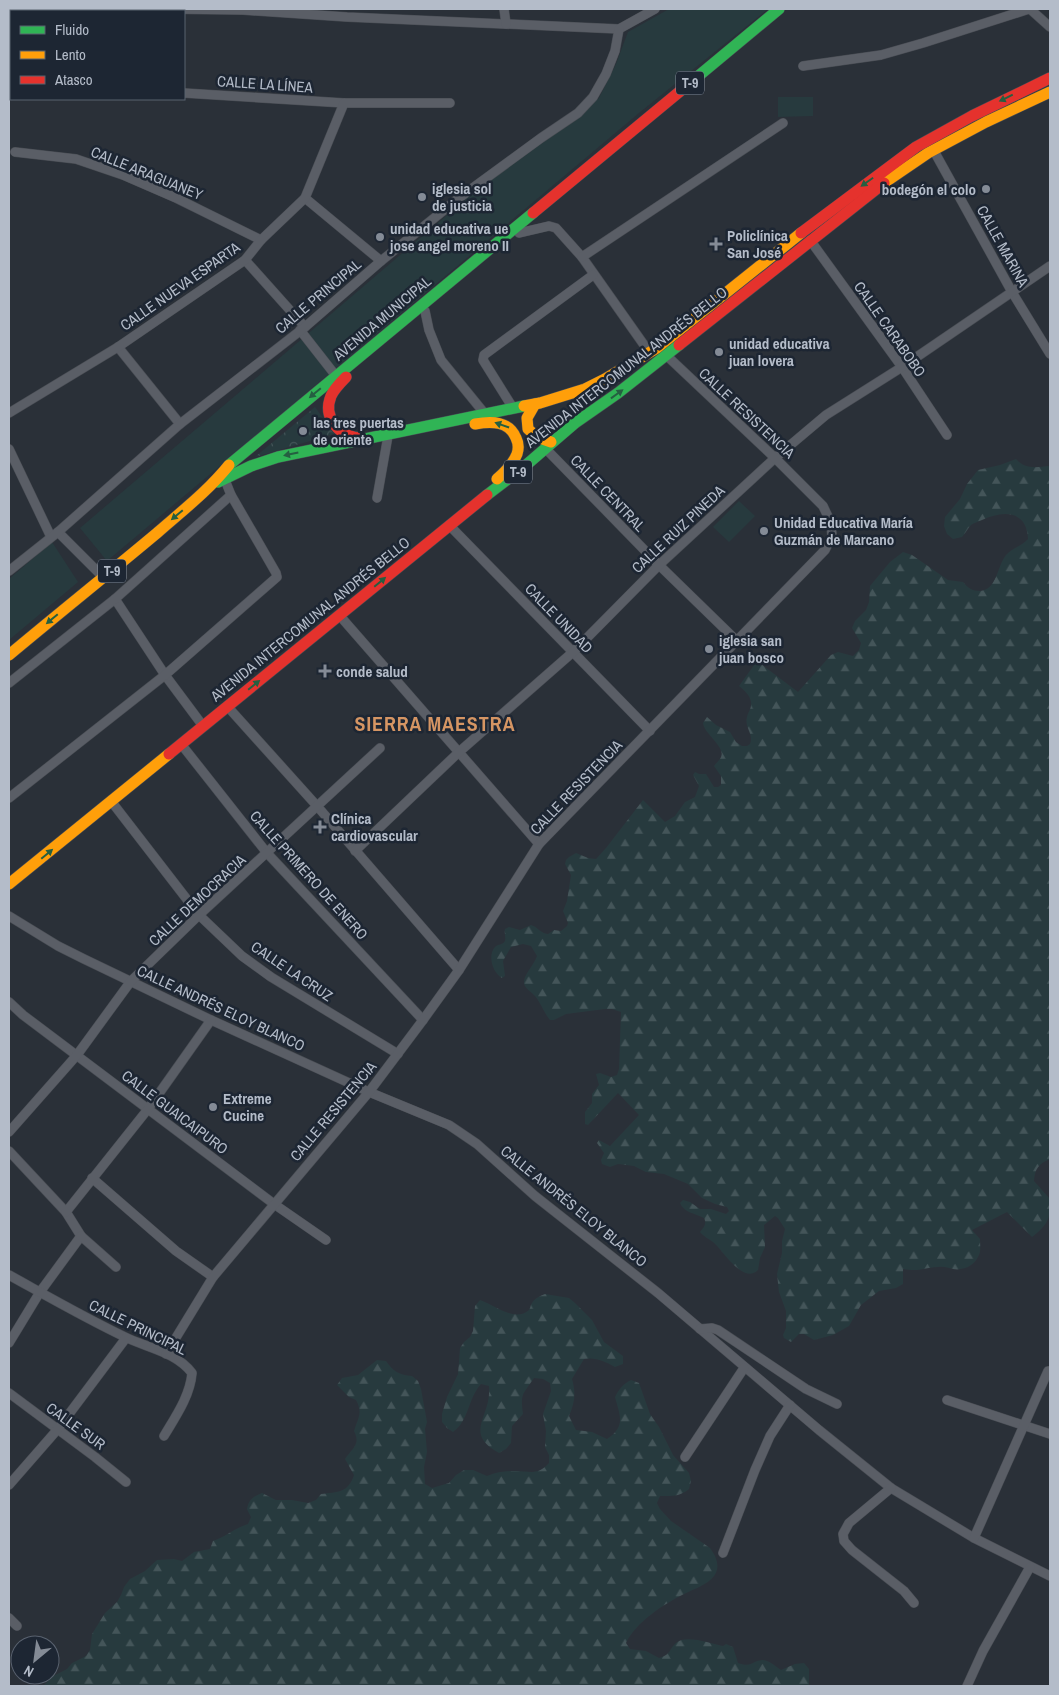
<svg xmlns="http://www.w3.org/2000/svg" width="1059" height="1695" font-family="'Archivo Narrow',sans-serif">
<defs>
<pattern id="forest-firs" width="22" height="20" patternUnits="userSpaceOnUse" patternTransform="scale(1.25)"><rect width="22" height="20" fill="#273a3e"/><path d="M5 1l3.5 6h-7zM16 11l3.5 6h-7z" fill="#445559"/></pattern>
<pattern id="park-crowns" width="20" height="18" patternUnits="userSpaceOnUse" patternTransform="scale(1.25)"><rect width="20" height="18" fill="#273a3e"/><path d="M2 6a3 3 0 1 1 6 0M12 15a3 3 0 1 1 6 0" fill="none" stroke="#445559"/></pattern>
</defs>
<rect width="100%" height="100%" fill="#2a3038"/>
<g fill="#273a3e">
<path d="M669 9H768L639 113 107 561 80 528 467 198 599 98 616 64 628 32Z"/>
<path d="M778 97H813V116L778 117Z"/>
<path d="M739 501 755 516 729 542 713 527Z"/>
<path d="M52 542 78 582 9 640V579Z"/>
</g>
<g fill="url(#forest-firs)">
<path d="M1016 459C1026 470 1036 467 1050 466V1159C1038 1164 1035 1169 1034 1181L1050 1199C1052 1217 1047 1226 1032 1237L1007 1212 972 1230 980 1239C980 1243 981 1251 979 1255 975 1265 964 1271 953 1269 948 1268 944 1266 938 1267 922 1268 920 1272 903 1269V1284L896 1288 879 1291 861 1305 849 1326 833 1335 814 1340 804 1334H799L791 1342 784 1338 783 1335 786 1328V1311L779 1292 777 1274 782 1253V1241L785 1229 778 1218 775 1216 764 1225 765 1247 760 1258 758 1270C743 1285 723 1250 713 1242 708 1238 704 1237 700 1232 704 1227 707 1224 704 1218 696 1214 683 1212 680 1203L683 1200 690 1202 700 1209H711L726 1214 729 1211 727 1207 715 1204 702 1198 688 1184 664 1174 646 1172 634 1166 618 1164 610 1167 602 1164 601 1160 604 1153 597 1143 599 1140 610 1146 639 1115 618 1093 588 1125 585 1124V1112L592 1103V1094L599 1085 596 1074 600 1073 611 1077 617 1075 619 1069 621 1012 612 1009H605L566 1014 554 1020H550C544 1013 541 1003 535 996 531 991 523 988 524 981 525 973 534 965 537 956L531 946 523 944 511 947 503 961 505 976 502 978C493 973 487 956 495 947 498 944 503 945 505 941 506 937 504 933 505 929L509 927 520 930 531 925C538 927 540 933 548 934L554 930 561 931 567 926 568 923 563 911 567 901 571 875 565 864 566 860 569 857 576 853 588 858 596 859 606 848 643 800 665 822 675 816 685 802 695 797 699 786 693 775 695 772 699 774H706L714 787H718L721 785V776L714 766C716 763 720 760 721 757 726 747 704 734 703 723L707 717 716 725 730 732 736 742 742 746H747L750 744C754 734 744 727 747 717 748 712 752 708 751 702 750 695 744 690 739 686L757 661 798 692 831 655 838 652 853 656 859 650 861 643 852 628 855 621 866 610 869 602 870 586 890 562 903 552 912 555 948 580 963 582C968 588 972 591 980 591 997 590 997 566 1006 555 1012 548 1022 546 1028 539 1027 510 1003 510 982 520 979 521 974 523 971 525 968 528 965 534 962 537L953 539 947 534 944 526 945 517 960 499 967 484 978 470 1000 465Z"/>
<path d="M545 1294 569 1298 575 1303 592 1320 604 1342 623 1356V1364L615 1367C604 1361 596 1357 584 1359L572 1379C576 1393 575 1402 569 1416L576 1430 592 1432 607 1439C626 1426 620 1416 615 1397 619 1389 623 1384 631 1380L639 1383 650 1414 659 1427 673 1455 689 1473 691 1481 689 1489C679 1497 672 1496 660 1496L657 1503 660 1509 671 1521 710 1548C716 1556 721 1567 714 1576 707 1585 694 1589 684 1594 664 1604 636 1622 626 1643L630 1649 646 1651 659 1658C672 1654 668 1650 676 1643 686 1634 711 1644 723 1646L726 1644 733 1647 738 1663C751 1668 752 1661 762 1660 769 1660 775 1666 781 1670L795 1664 804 1663 809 1669V1686H43L53 1676 67 1669 72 1663 86 1656 90 1650 92 1634 105 1613 117 1602 121 1595 124 1587 130 1579 145 1571 157 1560 174 1559 182 1561 194 1552 210 1549 213 1541C225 1537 235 1528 248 1524L251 1517 247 1509C249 1499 253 1497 262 1493L276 1500H292L308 1503 316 1500 321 1494C338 1492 348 1493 354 1475L345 1459C352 1448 361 1445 354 1431 358 1418 363 1413 356 1400L349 1397 337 1385 342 1378 358 1375 377 1360 386 1361C393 1371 399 1375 412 1376L418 1381 421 1389 427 1422 425 1429 427 1452 424 1467 425 1484 432 1488 449 1483 456 1475 464 1470H473L487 1476C497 1472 505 1471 515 1471 531 1471 537 1476 549 1463V1455L545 1447 546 1431 543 1414 551 1391 550 1383 543 1379 534 1378C523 1395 520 1392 523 1414L512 1426 511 1443 506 1449 499 1453C462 1433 492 1417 489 1386L481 1384C468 1398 469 1421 453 1432L447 1428 442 1422V1414L447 1397 458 1374 460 1348 464 1342 470 1337 473 1331 475 1306 480 1300C493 1304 515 1323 529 1310 531 1307 530 1306 532 1303 535 1298 540 1296 545 1294Z"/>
</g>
<path fill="url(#park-crowns)" d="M315 407 334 434 255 457Z"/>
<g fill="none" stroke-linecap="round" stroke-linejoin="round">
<g stroke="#484c53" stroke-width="10">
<g id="street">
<path d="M166 9 243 10 347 17 619 29 655 9"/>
<path d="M504 9 506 24"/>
<path d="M1030 9 1050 27"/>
<path d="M803 66 881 55 923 43 1029 9"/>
<path d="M9 81H11"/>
<path d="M184 93 344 103"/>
<path d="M934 151 1012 292 1050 354"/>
<path d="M15 152 76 159 123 175 176 198 261 240"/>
<path d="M305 198 381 261"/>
<path d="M519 233 549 226 556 228 582 257 649 352"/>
<path d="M810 240 902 367 947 435"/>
<path d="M582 257 783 123"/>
<path d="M245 260 305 327"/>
<path d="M425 311 429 330 441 360 485 414"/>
<path d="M300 330 336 376"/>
<path d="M118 347 180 424"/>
<path d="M513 408 483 360 484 355 593 275"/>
<path d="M9 413 118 347 245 260 261 240 305 198 344 103H450"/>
<path d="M545 448 659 565 737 641"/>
<path d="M9 449 51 537"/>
<path d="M377 498 388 436"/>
<path d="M449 525 650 731"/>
<path d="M58 532 104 578"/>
<path d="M9 571 58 532 180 424 305 327 381 261 459 198 541 138 578 113 593 97 606 74 615 51 619 29"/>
<path d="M115 599 165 675 203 726"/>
<path d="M340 616 539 844"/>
<path d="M9 683 115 599 231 495"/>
<path d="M227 706 317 806 459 970"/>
<path d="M181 744 267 853 423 1020"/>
<path d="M9 798 165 675 277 577 276 573 231 495 225 480"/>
<path d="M111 801 199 915 242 956 271 977 398 1054"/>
<path d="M355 851 459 752 573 652 659 565 775 458 826 415 902 367 1050 266"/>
<path d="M9 916 58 946 84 959 211 1020 369 1092 449 1125 477 1144 535 1196 658 1293 819 1430 891 1488 974 1538 1050 1576"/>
<path d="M9 1002 23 1015 274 1204 326 1240"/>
<path d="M9 1132 77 1055 131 981 199 915 380 748"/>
<path d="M9 1151 66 1212 81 1236 40 1292 9 1343"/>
<path d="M92 1178 176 1251 213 1277"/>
<path d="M66 1212 148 1109 211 1020"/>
<path d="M81 1236 116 1267"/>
<path d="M9 1275C47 1296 85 1318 125 1337 148 1348 176 1352 192 1373 190 1396 176 1416 164 1436"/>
<path d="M700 1329 712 1328 718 1330 806 1389 837 1404"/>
<path d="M166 1354 213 1277 369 1092 423 1020 459 970 539 844 825 550 832 536 831 523 823 506 775 458 666 355"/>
<path d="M9 1393 95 1457 126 1482"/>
<path d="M947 1400 1050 1434"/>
<path d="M685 1457 744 1368"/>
<path d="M9 1485 57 1430 126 1338"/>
<path d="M891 1488 849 1523 843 1534 844 1541 852 1550 904 1591 914 1603"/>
<path d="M974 1538 1048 1371H1050"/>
<path d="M723 1553 755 1470 770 1436 790 1405"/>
<path d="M9 1618 17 1626"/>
<path d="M967 1686 983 1651 1030 1567"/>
</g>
</g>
<g stroke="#474c53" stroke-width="12">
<g id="fast">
<path d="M690 83 779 9"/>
<path d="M229 465 533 213"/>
<path d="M218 482 251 466 278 457 524 406"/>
<path d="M487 495 525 466 575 423 618 393 679 345"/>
</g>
</g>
<g stroke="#474c53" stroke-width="12">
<g id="slow">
<path d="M884 183 928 153 986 122 1050 92"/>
<path d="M535 404 527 418 528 429 537 437 551 442"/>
<path d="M524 406 540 403 585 389 605 379 657 348 801 233"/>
<path d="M475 424C492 421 509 421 516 438 519 444 519 448 517 454 513 464 505 472 497 479"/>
<path d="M9 655C58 614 108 574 157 533 182 511 208 491 229 465"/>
<path d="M9 884 169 754"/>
</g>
</g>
<g stroke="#474c53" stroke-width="12">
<g id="jam">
<path d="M533 213 690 83"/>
<path d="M801 233 916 147 972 116 1050 78"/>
<path d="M679 345 884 183"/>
<path d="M346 377C340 383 334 389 331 396 322 418 340 437 361 438"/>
<path d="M169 754 487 495"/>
</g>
</g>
<use href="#street" stroke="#5a5e66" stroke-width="9"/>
<use href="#fast" stroke="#30b455" stroke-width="11"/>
<use href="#slow" stroke="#ff9f0a" stroke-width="11"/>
<use href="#jam" stroke="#e5322d" stroke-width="11"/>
</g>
<defs><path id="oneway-solid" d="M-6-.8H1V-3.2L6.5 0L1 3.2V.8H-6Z" transform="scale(1.25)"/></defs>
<g fill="#255f41">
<use href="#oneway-solid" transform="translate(1006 98) rotate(154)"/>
<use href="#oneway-solid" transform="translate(867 182) rotate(145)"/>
<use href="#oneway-solid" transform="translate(315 393) rotate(140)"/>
<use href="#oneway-solid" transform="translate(617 394) rotate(-36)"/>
<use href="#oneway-solid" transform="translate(502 425) rotate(-161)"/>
<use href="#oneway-solid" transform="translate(291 454) rotate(168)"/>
<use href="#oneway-solid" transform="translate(177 515) rotate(140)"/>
<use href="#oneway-solid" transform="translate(380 582) rotate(-40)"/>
<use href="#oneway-solid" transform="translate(52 619) rotate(140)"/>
<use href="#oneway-solid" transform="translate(254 685) rotate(-39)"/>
<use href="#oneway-solid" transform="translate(47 854) rotate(-40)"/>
</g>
<g fill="#848b96" stroke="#1d2633" stroke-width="2">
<circle cx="986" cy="189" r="5"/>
<circle cx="422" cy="197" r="5"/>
<circle cx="380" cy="237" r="5"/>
<path d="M713.5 236.5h5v5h5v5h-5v5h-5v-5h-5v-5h5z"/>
<circle cx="719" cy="352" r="5"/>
<circle cx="303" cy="431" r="5"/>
<circle cx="764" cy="531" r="5"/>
<circle cx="709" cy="649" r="5"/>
<path d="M322.5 663.5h5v5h5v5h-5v5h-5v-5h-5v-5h5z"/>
<path d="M317.5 819.5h5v5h5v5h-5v5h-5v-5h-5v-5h5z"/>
<circle cx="213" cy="1107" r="5"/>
</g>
<g text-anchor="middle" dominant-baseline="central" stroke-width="5" stroke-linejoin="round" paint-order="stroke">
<g fill="#1d2633" stroke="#878f9c" stroke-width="1">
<rect x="676" y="71.5" width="28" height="23" rx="4"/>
<rect x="504" y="460.5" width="28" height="23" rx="4"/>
<rect x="98" y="559.5" width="28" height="23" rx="4"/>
</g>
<g font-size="14" font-weight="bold" fill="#b4bcc9">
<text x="690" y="83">T-9</text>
<text x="518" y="472">T-9</text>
<text x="112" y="571">T-9</text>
</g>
<g font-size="15" fill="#b4bcc9" stroke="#1d2633">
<text transform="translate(265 84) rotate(4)">CALLE LA LÍNEA</text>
<text transform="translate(147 173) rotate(22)">CALLE ARAGUANEY</text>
<text transform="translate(1003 246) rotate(61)">CALLE MARINA</text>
<text transform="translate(180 286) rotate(-35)">CALLE NUEVA ESPARTA</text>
<text transform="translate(318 296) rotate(-40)">CALLE PRINCIPAL</text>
<text transform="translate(382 318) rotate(-40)">AVENIDA MUNICIPAL</text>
<text transform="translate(890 329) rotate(55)">CALLE CARABOBO</text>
<text transform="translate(626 367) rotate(-38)">AVENIDA INTERCOMUNAL ANDRÉS BELLO</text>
<text transform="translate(747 413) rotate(43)">CALLE RESISTENCIA</text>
<text transform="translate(608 493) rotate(46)">CALLE CENTRAL</text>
<text transform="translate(678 529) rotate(-43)">CALLE RUIZ PINEDA</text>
<text transform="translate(559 618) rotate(46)">CALLE UNIDAD</text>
<text transform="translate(310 619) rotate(-39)">AVENIDA INTERCOMUNAL ANDRÉS BELLO</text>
<text transform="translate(576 787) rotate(-46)">CALLE RESISTENCIA</text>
<text transform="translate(309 875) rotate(48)">CALLE PRIMERO DE ENERO</text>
<text transform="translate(197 900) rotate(-43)">CALLE DEMOCRACIA</text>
<text transform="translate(292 971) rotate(34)">CALLE LA CRUZ</text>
<text transform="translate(221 1008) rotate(25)">CALLE ANDRÉS ELOY BLANCO</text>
<text transform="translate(333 1111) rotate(-50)">CALLE RESISTENCIA</text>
<text transform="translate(175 1112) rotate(37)">CALLE GUAICAIPURO</text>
<text transform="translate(574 1206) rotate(39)">CALLE ANDRÉS ELOY BLANCO</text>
<text transform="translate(138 1327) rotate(26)">CALLE PRINCIPAL</text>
<text transform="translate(76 1426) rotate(36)">CALLE SUR</text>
</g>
<g font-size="15" font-weight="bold" fill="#b4bcc9" stroke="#1d2633" text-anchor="start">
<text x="432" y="188">iglesia sol<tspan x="432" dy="17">de justicia</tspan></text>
<text x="976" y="189" text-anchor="end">bodegón el colo</text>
<text x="390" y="228">unidad educativa ue<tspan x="390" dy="17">jose angel moreno II</tspan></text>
<text x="727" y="235">Policlínica<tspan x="727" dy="17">San José</tspan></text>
<text x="729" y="343">unidad educativa<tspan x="729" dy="17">juan lovera</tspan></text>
<text x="313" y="422">las tres puertas<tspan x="313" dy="17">de oriente</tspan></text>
<text x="774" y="522">Unidad Educativa María<tspan x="774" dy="17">Guzmán de Marcano</tspan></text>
<text x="719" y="640">iglesia san<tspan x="719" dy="17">juan bosco</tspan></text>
<text x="336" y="671">conde salud</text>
<text x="331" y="818">Clínica<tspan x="331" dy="17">cardiovascular</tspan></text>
<text x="223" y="1098">Extreme<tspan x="223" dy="17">Cucine</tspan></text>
</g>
<g font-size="20" font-weight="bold" letter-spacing="1" fill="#d59563" stroke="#1d2633">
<text x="435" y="723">SIERRA MAESTRA</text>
</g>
</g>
<rect width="1059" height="1695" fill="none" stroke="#b4bcc9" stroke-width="20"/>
<rect x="10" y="10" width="175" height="90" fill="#1d2633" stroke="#59626f"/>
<rect x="20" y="26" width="25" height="8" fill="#30b455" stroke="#59626f"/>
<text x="55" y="35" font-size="15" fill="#b4bcc9">Fluido</text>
<rect x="20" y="51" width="25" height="8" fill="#ff9f0a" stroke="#59626f"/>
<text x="55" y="60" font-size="15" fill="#b4bcc9">Lento</text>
<rect x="20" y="76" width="25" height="8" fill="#e5322d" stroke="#59626f"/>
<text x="55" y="85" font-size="15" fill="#b4bcc9">Atasco</text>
<g transform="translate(35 1660) rotate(209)"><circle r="24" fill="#1d2633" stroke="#59626f"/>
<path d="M0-4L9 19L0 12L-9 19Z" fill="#848b96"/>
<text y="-8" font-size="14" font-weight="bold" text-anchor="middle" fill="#b4bcc9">N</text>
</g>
</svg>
